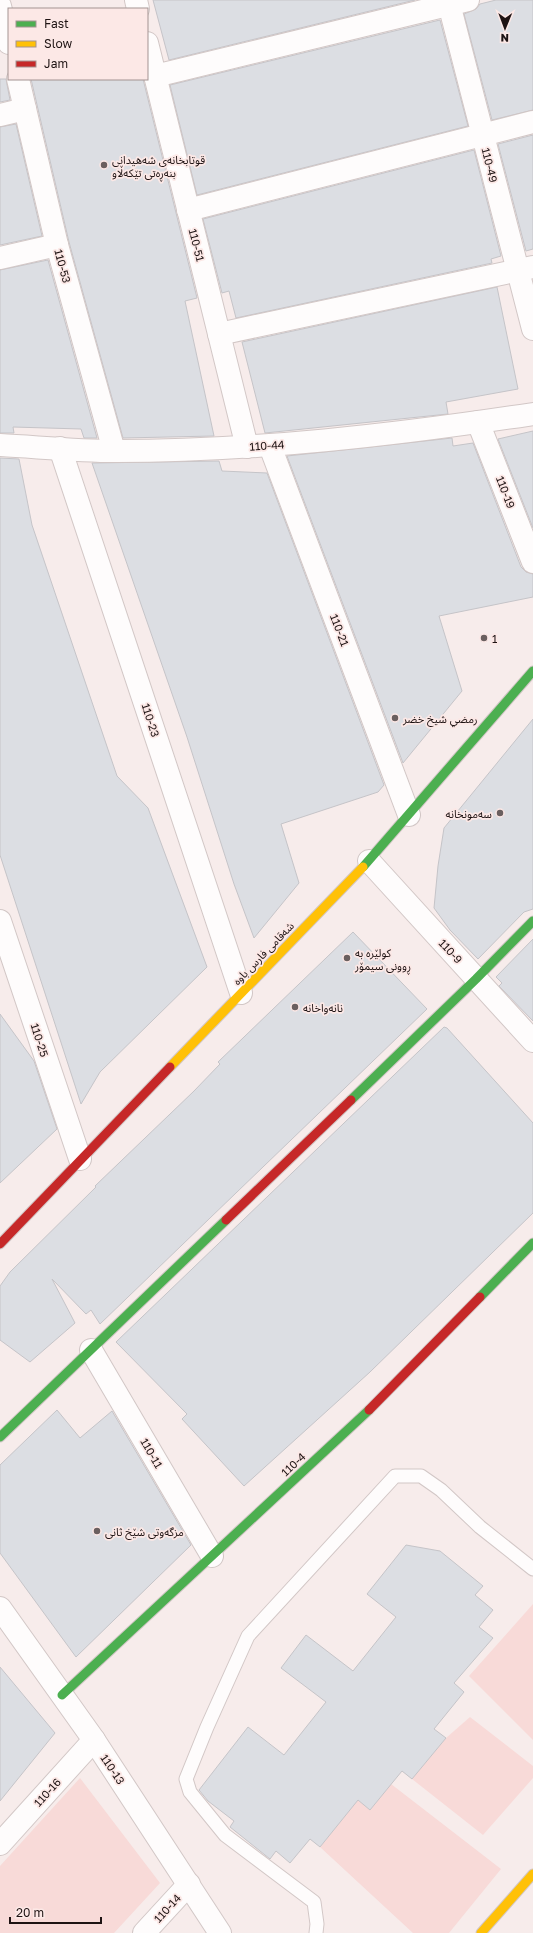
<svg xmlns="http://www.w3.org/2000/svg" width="533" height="1933" font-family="'Golos Text','Noto Sans Arabic',sans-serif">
<rect width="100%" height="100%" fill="#f7eceb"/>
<g fill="#f8dad8">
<path d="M533 1604V1740L469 1676Z"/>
<path d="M470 1717 533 1766V1778L483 1835 412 1779 446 1738Z"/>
<path d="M80 1778 160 1883 114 1933H0V1866Z"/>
<path d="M391 1784 501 1869 449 1933H413L320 1847 358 1800 370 1810Z"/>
</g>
<g fill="#dcdee3" stroke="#c5c4c8">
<path d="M153 0H415L169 60Z"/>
<path d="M496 0H533V110L492 120 464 14 476 9 480 4Z"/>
<path d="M440 20 468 126 197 195 170 85Z"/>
<path d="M0 79H6L10 100 0 102Z"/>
<path d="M31 79H143L197 298 185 301 214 436 123 438 69 242Z"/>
<path d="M16 124 42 236 0 245V127Z"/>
<path d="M533 135V249L526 251 498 144Z"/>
<path d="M474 150 501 256 491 259 492 263 236 318 229 291 222 293 203 219Z"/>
<path d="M48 260 97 438H84L81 429 13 427 14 433H0V270Z"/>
<path d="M497 287 518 389 446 402 448 414 265 433 242 342Z"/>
<path d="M533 431V528L498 439Z"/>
<path d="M452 438 453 446 473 443 521 567 526 572 533 574V597L439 616 462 691 403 763 287 456Z"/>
<path d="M0 458 19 459 32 525 117 776 148 808 207 967 100 1072 81 1104 0 855Z"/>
<path d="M219 461 222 471 267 473 384 785 378 792 281 824 299 883 254 938 234 884 187 737 92 463Z"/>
<path d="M533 719V909L524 912 478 959 450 930 434 908 438 866 444 828Z"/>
<path d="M353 932 427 1009 100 1324 91 1310 86 1314 52 1279 75 1323 30 1362 0 1340V1286L10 1272 96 1187 95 1186 194 1091 220 1064 218 1062 244 1037Z"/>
<path d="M533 939V1021L499 986 502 983 496 977Z"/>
<path d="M0 1014 34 1061 57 1129 0 1183Z"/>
<path d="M444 1027 447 1028 533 1123V1213L370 1372 244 1486 182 1419 187 1414 116 1342Z"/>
<path d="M57 1410 80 1438 112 1411 191 1545 76 1657 0 1553V1465Z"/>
<path d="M406 1545 440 1551 483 1586 475 1595 493 1610 479 1627 493 1638 454 1683 464 1692 434 1729 446 1738 412 1779 402 1771 370 1810 358 1800 320 1847 310 1839 290 1863 276 1851 270 1859 230 1827 234 1821 208 1801 199 1790 248 1727 284 1755 326 1702 281 1668 306 1635 353 1671 396 1617 367 1594Z"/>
<path d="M0 1667 55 1733 0 1801Z"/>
</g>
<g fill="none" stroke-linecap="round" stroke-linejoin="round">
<g stroke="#d2c7c6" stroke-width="15">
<path id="lane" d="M316 1933 317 1924 314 1902 225 1835 190 1792 186 1779 207 1727 248 1636 395 1476H421L441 1490 480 1527 533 1569"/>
</g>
<g stroke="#d2c7c6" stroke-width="24">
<g id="street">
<path d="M136 0 138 9"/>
<path d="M448 0 533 329"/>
<path d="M0 6 9 43"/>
<path d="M147 43 247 447"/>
<path d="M155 76 468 0"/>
<path d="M18 79 57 245 114 451"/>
<path d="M0 115 25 109"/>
<path d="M188 210 533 122"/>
<path d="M0 258 57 245"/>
<path d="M219 334 533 267"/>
<path d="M478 422 533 562"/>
<path d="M0 445C38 447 77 451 115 451 255 451 395 435 533 414"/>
<path d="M270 446 409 815"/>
<path d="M60 448 241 993"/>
<path d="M369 861 533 1041"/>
<path d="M0 921 80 1159"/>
<path d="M91 1350 212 1556"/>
<path d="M0 1608 94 1740 220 1933"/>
<path d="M0 1844 94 1740"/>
<path d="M144 1933 189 1884"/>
</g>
</g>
<g stroke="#d2c7c6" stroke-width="11">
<g id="fast">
<path d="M363 867 533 671"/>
<path d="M351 1100 476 979 533 921"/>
<path d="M480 1297 533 1243"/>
<path d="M0 1437 226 1220"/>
<path d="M62 1695 369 1410"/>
</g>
</g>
<g stroke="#d2c7c6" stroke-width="11">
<g id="slow">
<path d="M170 1067 363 867"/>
<path d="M481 1933 533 1874"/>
</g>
</g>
<g stroke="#d2c7c6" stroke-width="11">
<g id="jam">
<path d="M226 1220 351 1100"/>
<path d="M0 1244 170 1067"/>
<path d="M369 1410 480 1297"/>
</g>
</g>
<use href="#lane" stroke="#fefcfc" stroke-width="13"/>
<use href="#street" stroke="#fefcfc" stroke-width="22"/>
<use href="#fast" stroke="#4caf50" stroke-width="9"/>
<use href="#slow" stroke="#ffc107" stroke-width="9"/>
<use href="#jam" stroke="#c62828" stroke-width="9"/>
</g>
<g fill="#6a5f5f" stroke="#fce8e6" stroke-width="1.5">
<circle cx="104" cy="165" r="4"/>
<circle cx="484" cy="638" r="4"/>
<circle cx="395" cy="718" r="4"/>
<circle cx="500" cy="813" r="4"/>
<circle cx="347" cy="958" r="4"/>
<circle cx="295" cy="1007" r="4"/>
<circle cx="97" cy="1531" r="4"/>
</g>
<g text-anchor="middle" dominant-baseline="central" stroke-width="3.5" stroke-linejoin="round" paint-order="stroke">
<g font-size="11" fill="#1e1313" stroke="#fce8e6" text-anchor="start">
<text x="112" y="159">قوتابخانەی شەهیدانی<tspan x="112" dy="13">بنەڕەتی تێکەڵاو</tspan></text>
<text x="492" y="638">1</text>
<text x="403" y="718">رمضي شيخ خضر</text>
<text x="492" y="813" text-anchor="end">سەمونخانە</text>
<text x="355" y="952">کولێرە بە<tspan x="355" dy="13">ڕوونی سیمۆر</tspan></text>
<text x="303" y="1007">نانەواخانە</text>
<text x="105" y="1531">مزگەوتی شێخ ثانی</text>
</g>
<g font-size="11" fill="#1e1313" stroke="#fce8e6">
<text transform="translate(490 165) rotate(76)">110-49</text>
<text transform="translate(197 245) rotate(76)">110-51</text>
<text transform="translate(63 266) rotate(75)">110-53</text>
<text transform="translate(267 445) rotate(-4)">110-44</text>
<text transform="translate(506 492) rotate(69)">110-19</text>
<text transform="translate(340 630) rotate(69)">110-21</text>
<text transform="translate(151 720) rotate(72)">110-23</text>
<text transform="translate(451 951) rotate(47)">110-9</text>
<text transform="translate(263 953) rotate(-46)">شەقامی فارس باوە</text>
<text transform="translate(40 1040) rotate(72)">110-25</text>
<text transform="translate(152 1453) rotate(60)">110-11</text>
<text transform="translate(293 1464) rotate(-43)">110-4</text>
<text transform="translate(113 1769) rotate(56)">110-13</text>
<text transform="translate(47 1792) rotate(-48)">110-16</text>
<text transform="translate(167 1908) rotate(-48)">110-14</text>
</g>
</g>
<rect x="8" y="8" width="140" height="72" fill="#fce8e6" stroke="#a39392"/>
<rect x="16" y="21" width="20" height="6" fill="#4caf50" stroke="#a39392"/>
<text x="44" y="28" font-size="12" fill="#1e1313">Fast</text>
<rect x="16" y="41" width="20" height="6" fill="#ffc107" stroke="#a39392"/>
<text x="44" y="48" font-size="12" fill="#1e1313">Slow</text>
<rect x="16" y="61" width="20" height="6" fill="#c62828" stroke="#a39392"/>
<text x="44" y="68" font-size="12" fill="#1e1313">Jam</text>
<g transform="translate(505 28) rotate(181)" stroke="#fce8e6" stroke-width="3" paint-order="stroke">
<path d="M0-3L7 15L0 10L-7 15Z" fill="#1e1313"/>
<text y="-6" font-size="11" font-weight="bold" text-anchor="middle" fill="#1e1313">N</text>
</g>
<path d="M10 1917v6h91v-6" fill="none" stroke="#1e1313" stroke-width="2"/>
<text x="16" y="1917" font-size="12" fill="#1e1313" stroke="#fce8e6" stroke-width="3" paint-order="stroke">20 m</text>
</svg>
